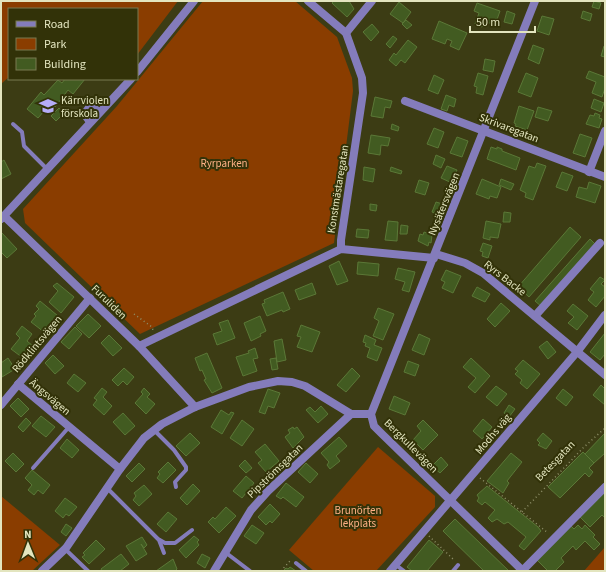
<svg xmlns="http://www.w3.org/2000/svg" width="606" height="572" font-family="'Source Sans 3',sans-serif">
<rect width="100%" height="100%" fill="#3c3c14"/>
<g fill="#8a3d00">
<path d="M1 1H178L137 55V9H9V77L1 84Z"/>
<path d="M203 1H295L337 37 352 78 353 91 334 243 140 334 25 223 23 209 117 106Z"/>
<path d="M378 447 435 496V507L376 571H314L289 550Z"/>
<path d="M1 496 60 545 32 571H1Z"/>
<path d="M605 547V571H584Z"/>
</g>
<g fill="#425b21" stroke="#5b7837">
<path d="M334 1H349L354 9 347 17 332 3Z"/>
<path d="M594 1 601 3 599 9 592 7Z"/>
<path d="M399 2 411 12 403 23 390 14Z"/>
<path d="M477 3 500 11 495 25 484 21 482 27 475 24 479 13 474 11Z"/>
<path d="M507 11 515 14 512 24 504 22Z"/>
<path d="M583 11 592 14 590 21 581 18Z"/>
<path d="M542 16 554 19 549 35 537 31Z"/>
<path d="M406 20 412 25 407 29 402 24Z"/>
<path d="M439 21 467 33 459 50 450 46 452 41 447 39 445 44 432 39Z"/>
<path d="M372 24 379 32 371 41 363 32Z"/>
<path d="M393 36 397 39 390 48 386 44Z"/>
<path d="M408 40 417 47 405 63 401 60 396 66 389 60 394 53 396 55Z"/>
<path d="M533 45 544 49 539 64 528 59Z"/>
<path d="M604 46H605V57L601 56Z"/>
<path d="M485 59 495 61 493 72 483 70Z"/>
<path d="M589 71 605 77V88L602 97 592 93 596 82 586 78Z"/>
<path d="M478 73 488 76 483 95 476 93 477 87 474 86Z"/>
<path d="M526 73 538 78 531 97 518 92Z"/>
<path d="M434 75 444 80 438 94 428 90Z"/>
<path d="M65 79H85L73 94 68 90 55 107 51 103 38 118 27 109 41 92 44 95 58 80 62 83Z"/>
<path d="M446 95 456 99 454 107 449 105 447 111 441 109Z"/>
<path d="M375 97 392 101 390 108 385 107 383 118 371 116Z"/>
<path d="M594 99 604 103 601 112 591 108Z"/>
<path d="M519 106 534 111 527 130 515 126 516 124 514 123Z"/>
<path d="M538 107 552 111 548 121 535 117Z"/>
<path d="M59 108 64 113 56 121 51 116Z"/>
<path d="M595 113 600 115 599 118 602 119 599 128 586 124 590 115 594 116Z"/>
<path d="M392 124 399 127 398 131 391 129Z"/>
<path d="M434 128 444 132 438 148 427 144Z"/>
<path d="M580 134 592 138 585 157 573 153Z"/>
<path d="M371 135 390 138 388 146 381 145 380 155 368 153Z"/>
<path d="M457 137 468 141 462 157 450 153Z"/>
<path d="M491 147 497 149V147L502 149V151L520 158 516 170 487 159Z"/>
<path d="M436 155 445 159 441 168 433 164Z"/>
<path d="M4 160 11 174 1 179V162Z"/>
<path d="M537 163 546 166 533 200 525 197 526 193 520 190 529 166 535 168Z"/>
<path d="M447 166 457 170 452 183 441 178Z"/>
<path d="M364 167 375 169 373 182 363 180Z"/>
<path d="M391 167 402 171 401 174 390 171Z"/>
<path d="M562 172 573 176 567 191 556 187Z"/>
<path d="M482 179 501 187 497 198 490 196 489 199 476 194Z"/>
<path d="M501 179 514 184 511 190 499 185Z"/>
<path d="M419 180 429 183 425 195 415 192Z"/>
<path d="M589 182 601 186 595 203 576 197 579 187 587 189Z"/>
<path d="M436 202 446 205 443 214 440 213 439 215 432 212Z"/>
<path d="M370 204 377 205 376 211 370 210Z"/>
<path d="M504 212 511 213 510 222H503Z"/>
<path d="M388 221 398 222 397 241 385 240Z"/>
<path d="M486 221 501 224 498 238 490 237V240L483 238Z"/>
<path d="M401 225 408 226 407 234H400Z"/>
<path d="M570 227 581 237 529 297 518 287Z"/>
<path d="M357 229 369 230 368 238 356 237Z"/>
<path d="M1 232 17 249 7 258 1 252Z"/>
<path d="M424 232 432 235 431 243 429 242 428 246 418 241 420 234 423 235Z"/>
<path d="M590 239 597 246 542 307 535 301Z"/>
<path d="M483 243 492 246 488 258 482 256 483 252 480 251Z"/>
<path d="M339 261 348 281 337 285 329 266Z"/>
<path d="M358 262 379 264 378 276 357 274Z"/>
<path d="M398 268 415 272 409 292 402 290 405 282 395 279Z"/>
<path d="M446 270 461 276 453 293 442 288 445 282 441 280Z"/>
<path d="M600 277 605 280 601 284 605 287V296L596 307 588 300 594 292 590 289Z"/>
<path d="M57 283 74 297 61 313 49 302 58 291 53 286Z"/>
<path d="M312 283 316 294 299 300 295 290Z"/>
<path d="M477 287 490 294 485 302 472 296Z"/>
<path d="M283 292 290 309 283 312 282 310 267 316 262 304 265 303 264 300Z"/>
<path d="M40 301 58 316 44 332 31 322 36 316 34 314 39 309 36 306Z"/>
<path d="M501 303 510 311 495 327 487 319Z"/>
<path d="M573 304 588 316 577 330 568 323 574 317 567 311Z"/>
<path d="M378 308 394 314 383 340 373 336 379 321 374 318Z"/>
<path d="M88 314 101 326 89 338 76 326Z"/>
<path d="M260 316 266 331 260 334 261 336 251 341 244 323Z"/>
<path d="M228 320 235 338 217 345 213 334 222 331 219 323Z"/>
<path d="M301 325 320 332 312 352 297 347 301 337 297 336Z"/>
<path d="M22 326 32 334 27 341 33 346 23 358 11 349 20 338 16 334Z"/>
<path d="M75 327 82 334 69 349 61 342Z"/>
<path d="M605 333V354L600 360 590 352Z"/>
<path d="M419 334 430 339 424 355 412 350Z"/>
<path d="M109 335 122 348 113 356 101 343Z"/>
<path d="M365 335 376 340 374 345 382 348 377 361 367 357 370 348 365 346 366 343 363 342Z"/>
<path d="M282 339 286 360 277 362 274 341Z"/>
<path d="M547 341 556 352 548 359 539 347Z"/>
<path d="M255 348 258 358 253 359 257 371 243 376 236 357 249 353 248 351Z"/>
<path d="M207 353 222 388 212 393 204 380 206 379 202 370 200 371 195 358Z"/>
<path d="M53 355 64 366 55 374 45 363Z"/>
<path d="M8 358 15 369 2 377 1 363Z"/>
<path d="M276 358 278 369 272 370 270 359Z"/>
<path d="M471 358 490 376 475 393 468 387 476 378 463 367Z"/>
<path d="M523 360 540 374 527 389 520 383 522 380 515 374 518 371 515 369Z"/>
<path d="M408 361 419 365 415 376 404 372Z"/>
<path d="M124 368 134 377 127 385 123 381 118 386 112 380Z"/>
<path d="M352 368 360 376 346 392 337 385Z"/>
<path d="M74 374 86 383 78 392 67 383Z"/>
<path d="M601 385 605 389V405L593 395Z"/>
<path d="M496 386 507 394 497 406 486 397Z"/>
<path d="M102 388 107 392 103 397 112 406 104 415 93 405 97 400 94 398Z"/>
<path d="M144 388 150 394 147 397 155 404 146 414 135 403 143 394 141 392Z"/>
<path d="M268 389 280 393 274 408 268 406 265 414 259 412Z"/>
<path d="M563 389 573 397 566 406 556 398Z"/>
<path d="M394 396 410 403 405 415 389 409Z"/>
<path d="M18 398 29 409 21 417 10 406Z"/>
<path d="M509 405 515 409 509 417 504 413Z"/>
<path d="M321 406 328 414 318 423 306 410 310 407 315 412Z"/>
<path d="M221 410 229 415 231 412 234 413 222 434 211 427Z"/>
<path d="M123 413 135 426 125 435 113 422Z"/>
<path d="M41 416 55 427 46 437 32 426Z"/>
<path d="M26 418 31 423 23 432 18 427Z"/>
<path d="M483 419 492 427 482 439 473 431Z"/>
<path d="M242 420 254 429 242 446 230 438Z"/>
<path d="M423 420 438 435 423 450 413 440 421 431 417 426Z"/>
<path d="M293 427 294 429 297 427 304 437 293 448 285 437 290 433 288 430Z"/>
<path d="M190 433 200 443 186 456 176 446Z"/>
<path d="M543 433 552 441 546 449 538 445 540 443 537 440Z"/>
<path d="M605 433V453L594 463 585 454Z"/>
<path d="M339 437 347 446 336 456 340 461 330 469 327 465 329 462 321 453Z"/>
<path d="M67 439 79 450 72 458 60 448Z"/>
<path d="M265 444 279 461 266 472 258 463 262 460 255 452Z"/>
<path d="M583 452 594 463 589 468 593 472 589 477 585 473 560 498 548 487Z"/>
<path d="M13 453 24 464 16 472 5 461Z"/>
<path d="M511 453 522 462 507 481 509 483 503 493 487 481Z"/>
<path d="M441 457 448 465 440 473 432 466Z"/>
<path d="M245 460 252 468 246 473 239 466Z"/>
<path d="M168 462 176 470 163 483 157 478 160 474 158 472Z"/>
<path d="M139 463 145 469 132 482 126 476Z"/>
<path d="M306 463 318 474 310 483 298 472Z"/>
<path d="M32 470 50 485 43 494 38 490 34 495 28 490 32 485 25 478Z"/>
<path d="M246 476 254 483 242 498 233 491Z"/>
<path d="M286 483 304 497 296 507 283 497 281 499 276 496Z"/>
<path d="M193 484 200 491 187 505 180 498Z"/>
<path d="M144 485 152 494 139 506 133 500 136 496 134 493Z"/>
<path d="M487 486 538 527 541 531 524 550 519 546 526 537 508 522 504 524 497 519 492 522 488 518 495 510 485 502 482 505 477 501 479 498 477 495Z"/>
<path d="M605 489V518L602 515 590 527 579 516Z"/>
<path d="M65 498 77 507 69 516 66 514 63 518 55 511Z"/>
<path d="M270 504 280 514 272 523 270 521 266 525 258 517Z"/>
<path d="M226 507 236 516 219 533 208 522 213 517 215 519Z"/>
<path d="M168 512 177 519 166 532 157 524Z"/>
<path d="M455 519 509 571H484L443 531Z"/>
<path d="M66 524 72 528 66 536 61 532Z"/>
<path d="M252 525 264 533 256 544 244 536Z"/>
<path d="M570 525 574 529 578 525 582 529 585 525 595 535 593 537 600 544 594 550 585 541 576 550 573 546 561 558 564 562 555 571H548L536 559Z"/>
<path d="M194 536 199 540 197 542 199 545 186 558 179 550Z"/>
<path d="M142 537 147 545 144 548 141 544 147 554 136 561 126 546Z"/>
<path d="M96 540 105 549 89 564 82 557 85 555 83 553Z"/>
<path d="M429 540 443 552 427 571H412L407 567Z"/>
<path d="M121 554 129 564 120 571H102L101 569Z"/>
<path d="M202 554 210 558 205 568 197 563Z"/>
<path d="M173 559 177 569 175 571H156Z"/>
<path d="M290 567 296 571H283L286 568 288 569Z"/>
</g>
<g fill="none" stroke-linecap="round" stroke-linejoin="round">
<g stroke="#8f9069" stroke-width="1.5" stroke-dasharray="1 3" stroke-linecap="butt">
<path d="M134 314 152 327 153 330"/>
<path d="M480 478 548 533"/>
<path d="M522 512 583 448 605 428"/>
<path d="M429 536 454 560"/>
<path d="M281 571 290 561"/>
</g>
<g stroke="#847cbb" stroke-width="4">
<path d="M13 124 22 132 24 146 47 169"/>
<path d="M89 124 82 114 87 107 94 106 101 111"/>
<path d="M154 430 174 450 186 467V470L175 482 176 487"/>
<path d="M33 468 69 427"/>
<path d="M107 488 158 539 165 543H175L192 530"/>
<path d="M159 540 164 553"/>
<path d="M65 549 88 571"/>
<path d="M225 552 250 571"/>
<path d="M296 563 306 571"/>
<path d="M396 565 404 571"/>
<path d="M453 571 458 565"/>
</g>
<g stroke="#847cbb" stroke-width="8">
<path d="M308 1 346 33 362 78 363 93 341 240V249"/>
<path d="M346 33 372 1"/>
<path d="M137 72 194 1"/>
<path d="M405 101 605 177"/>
<path d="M589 172 605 131"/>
<path d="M4 216 139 346 195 407"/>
<path d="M1 219 131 79"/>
<path d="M436 254 465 263 483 273 605 375"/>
<path d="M535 316 600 243"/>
<path d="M139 346 341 249 434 258"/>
<path d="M18 384 120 469"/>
<path d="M1 405 90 298"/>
<path d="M523 570 605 487"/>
<path d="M42 571 66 548 120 469 144 438 162 424 195 407 249 387 278 381 292 382 305 386 351 414H371"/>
<path d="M214 571 251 510 268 491 351 414"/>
<path d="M390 571 577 352 605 315"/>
</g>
<path stroke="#847cbb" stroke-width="8" d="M523 571 381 433 374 426 371 414 535 1"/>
</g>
<defs>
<g id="school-bare" transform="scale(1.38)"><path d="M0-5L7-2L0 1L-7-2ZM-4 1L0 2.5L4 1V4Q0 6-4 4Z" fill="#b5acf8" stroke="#323208" stroke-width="2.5" paint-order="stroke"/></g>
</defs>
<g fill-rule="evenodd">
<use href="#school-bare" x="48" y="106"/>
</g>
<g text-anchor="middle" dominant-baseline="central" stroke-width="4" stroke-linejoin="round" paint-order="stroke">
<g font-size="11" fill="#e3e5bf" stroke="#323208" text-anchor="start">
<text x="61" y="100">Kärrviolen<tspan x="61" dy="13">förskola</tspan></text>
</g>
<g font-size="11" fill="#e3e5bf" stroke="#323208">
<text transform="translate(509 128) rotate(21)">Skrivaregatan</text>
<text transform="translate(338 189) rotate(-81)">Konstmästaregatan</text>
<text transform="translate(444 204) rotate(-68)">Nysätersvägen</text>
<text transform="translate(505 278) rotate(38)">Ryrs Backe</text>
<text transform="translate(109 302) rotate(44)">Furuliden</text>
<text transform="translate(37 344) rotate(-50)">Rödklintsvägen</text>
<text transform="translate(50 397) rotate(40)">Ängsvägen</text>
<text transform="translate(493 434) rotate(-50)">Modhs väg</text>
<text transform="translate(411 446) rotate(45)">Bergkullevägen</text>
<text transform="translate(555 461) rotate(-46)">Betesgatan</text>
<text transform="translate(275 471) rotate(-44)">Pipströmsgatan</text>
</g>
<g font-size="11" fill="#feb085" stroke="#323208">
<text x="224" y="163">Ryrparken</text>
<text x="358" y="510">Brunörten<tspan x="358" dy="13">lekplats</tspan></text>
</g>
</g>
<rect width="606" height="572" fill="none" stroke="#e3e5bf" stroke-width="4"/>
<rect x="8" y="8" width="130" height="72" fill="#323208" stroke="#797a51"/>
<rect x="16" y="21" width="20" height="6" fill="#847cbb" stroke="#797a51"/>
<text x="44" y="28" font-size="12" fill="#e3e5bf">Road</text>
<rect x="16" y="38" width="20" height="12" fill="#8a3d00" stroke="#797a51"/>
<text x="44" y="48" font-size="12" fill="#e3e5bf">Park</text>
<rect x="16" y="58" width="20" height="12" fill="#425b21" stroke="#797a51"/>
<text x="44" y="68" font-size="12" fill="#e3e5bf">Building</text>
<g transform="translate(28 544) rotate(359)" stroke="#323208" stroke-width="3" paint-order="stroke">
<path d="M0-3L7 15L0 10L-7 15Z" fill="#e3e5bf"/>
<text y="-6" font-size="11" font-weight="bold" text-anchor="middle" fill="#e3e5bf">N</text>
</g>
<path d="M470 26v6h65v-6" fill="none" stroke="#e3e5bf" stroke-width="2"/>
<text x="476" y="26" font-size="12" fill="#e3e5bf" stroke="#323208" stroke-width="3" paint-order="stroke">50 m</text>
</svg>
